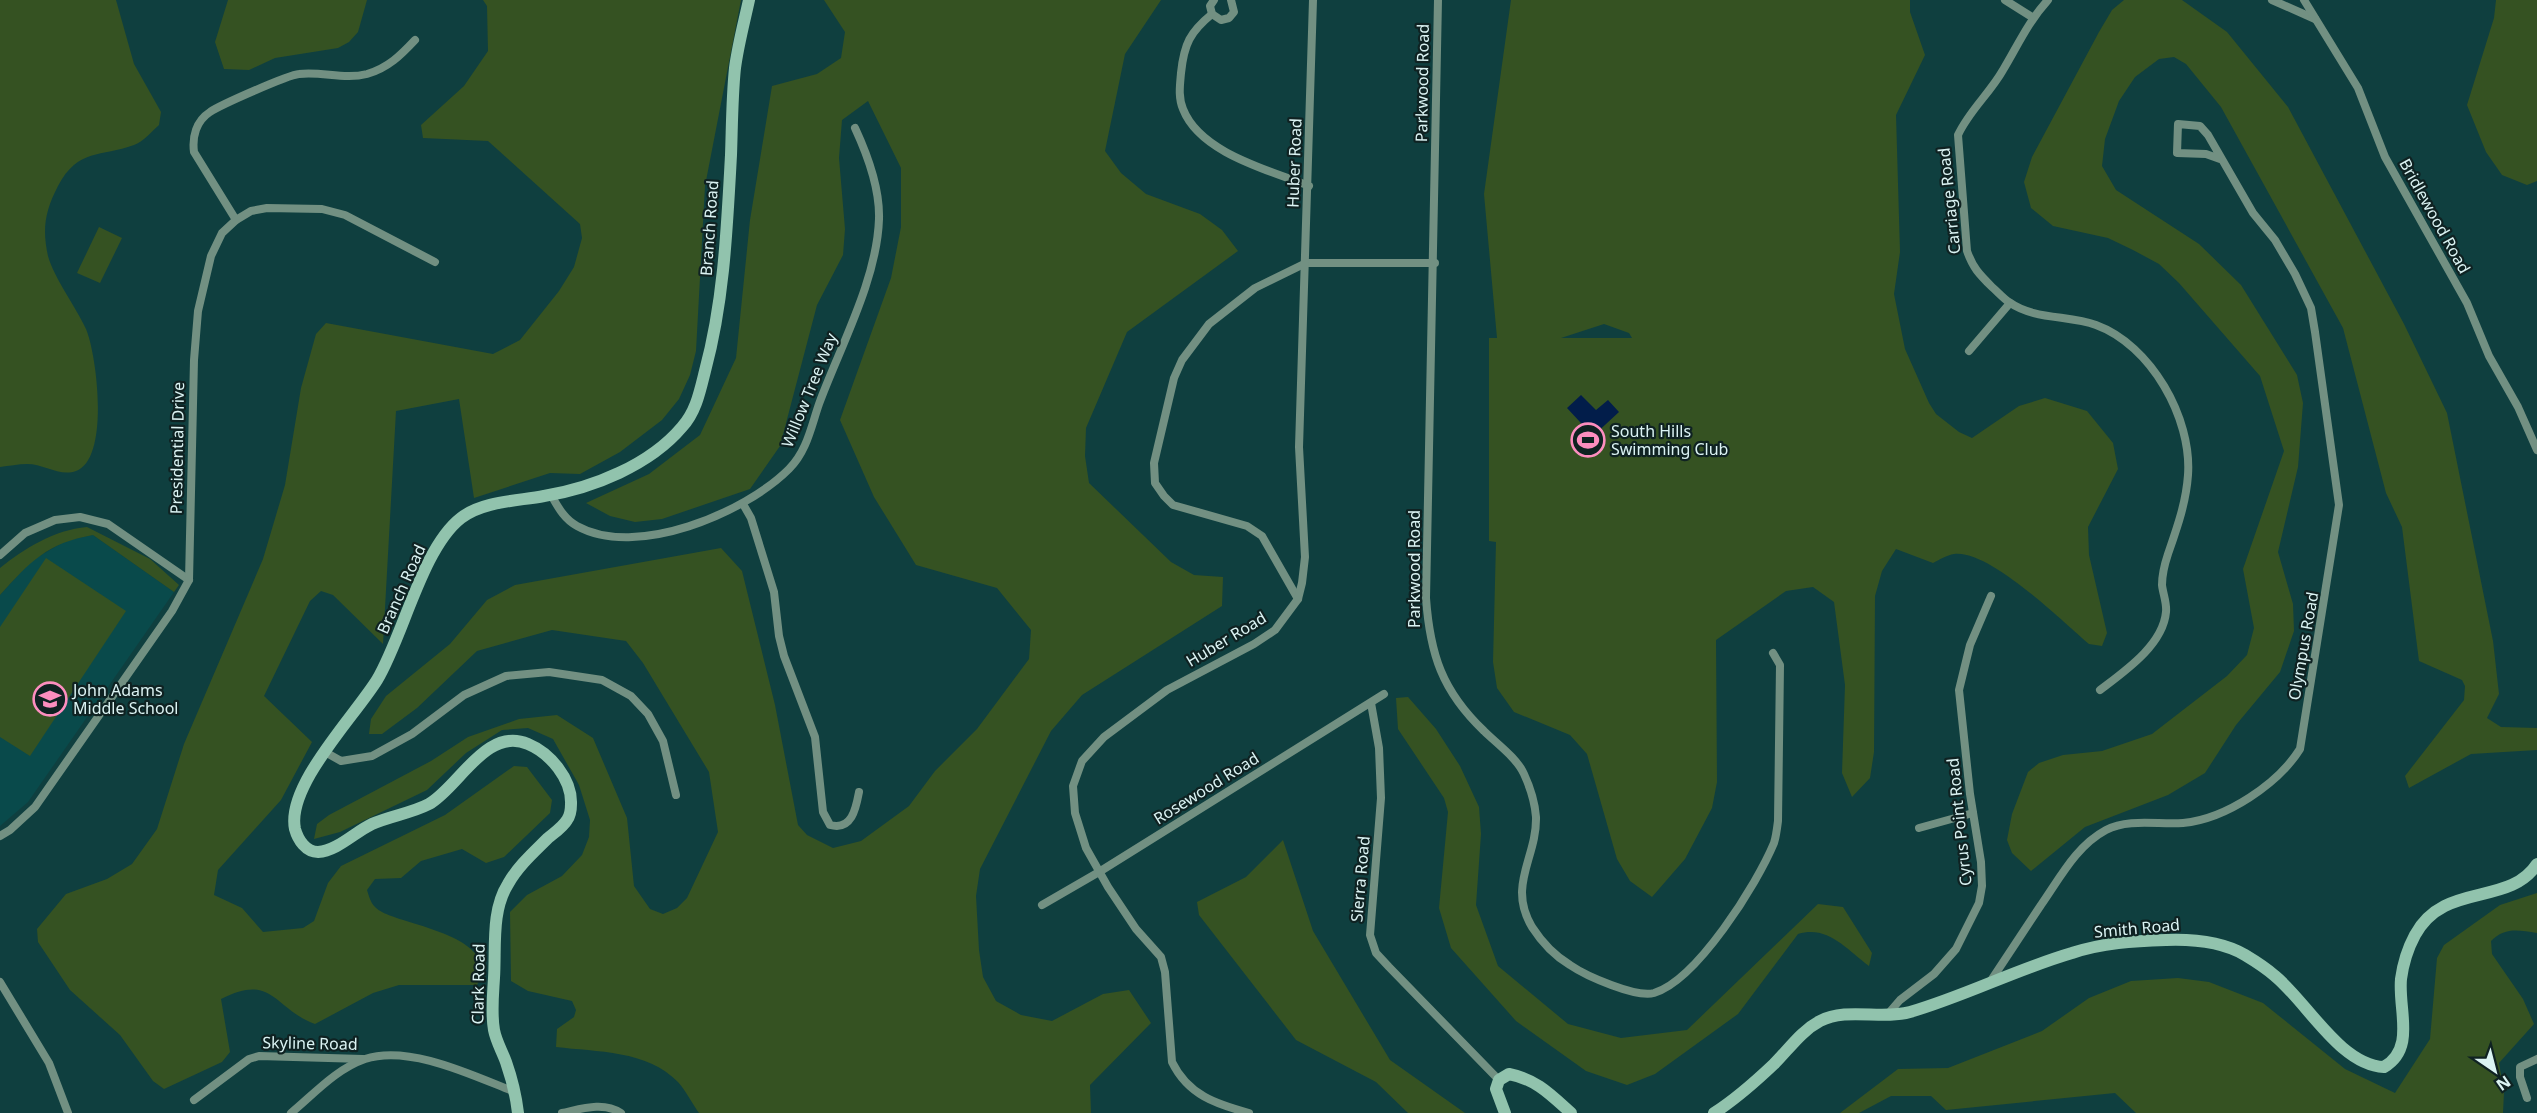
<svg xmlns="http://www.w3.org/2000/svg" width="2537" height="1113" font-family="'Noto Sans',sans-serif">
<rect width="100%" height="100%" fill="#0f3f3f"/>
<path fill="#094a4b" d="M93 535 174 592 28 802 0 826V595L31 561 67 540Z"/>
<g fill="#355222" fill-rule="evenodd">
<path d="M0 0H116L134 64 161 112 159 125C152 131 143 142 134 145 101 157 78 148 58 186 45 211 42 229 48 256 54 278 76 307 86 329 97 355 110 459 76 471 60 477 44 464 27 464 18 464 9 466 0 467Z"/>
<path d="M228 0H367L358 32 349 42 338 48 275 58 249 70 224 69 215 42Z"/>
<path d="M483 0H741L705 186 696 351 690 375 679 399 662 420 620 452 580 474 550 473 474 498 459 399 396 411 383 644 333 595 321 591 310 601 264 696 312 742 281 800 218 870 214 895 242 908 263 932 303 928 314 921 328 883 341 866 445 815 514 766 527 767 552 800 550 813 504 857 486 863 462 849 421 861 401 878 375 879 367 890C370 900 372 907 382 912 408 926 503 937 477 985H399L373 993 315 1024C274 1009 273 972 221 999L230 1052 222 1062 164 1089 153 1081 120 1035 70 990 38 942 37 929 66 894 107 879 132 864 157 829 184 744 263 559 285 485 301 388 316 334 326 323 493 354 520 340 559 291 574 267 582 238 580 224 488 141 423 138 421 125 464 86 488 51 487 6Z"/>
<path d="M824 0H1161L1125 54 1105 151 1121 173 1146 194 1200 214 1222 230 1238 251 1127 332 1086 428 1085 456 1089 483 1171 562 1194 575 1223 577 1222 606 1082 695 1051 731 980 869 976 896 979 950 983 977 996 1001 1021 1015 1052 1021 1103 994 1129 990 1151 1023 1090 1085 1091 1113H699C692 1103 686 1091 678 1082 647 1050 597 1052 556 1047L557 1029 574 1017 576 1010 572 1001 528 991 511 981 510 912 527 895 562 876 582 855 589 837 590 820 579 785 553 739 528 728 502 730 466 753 427 790 340 832 314 839 317 824 329 815 431 761 468 737 519 719 557 715 593 738 627 818 634 886 650 909 663 914 677 908 687 898 718 832 709 772 643 663 626 641 552 630 477 651 417 708 382 734H369L371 719 386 696 450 644 487 600 515 585 721 548 742 571 775 705 798 825 807 835 833 848 861 841 909 806 935 771 977 729 1029 659 1031 630 997 588 916 565 874 497 840 420 891 278 901 227V168L868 101 842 120 839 158 845 229 843 255 817 305 780 446 750 489 662 519 635 522 610 516 586 503 649 474 700 435 736 358 750 220 772 86 817 74 841 58 845 32Z"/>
<path d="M1511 0H1910V12L1925 55 1896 115 1900 252 1894 294 1905 349 1929 403 1936 414 1959 432 1972 438 2019 406 2045 398 2087 411 2113 443 2118 469 2088 527 2089 555 2107 633 2102 646 2089 644C2062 621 1989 549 1954 554 1947 555 1939 560 1933 563L1896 549 1882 571 1875 596 1874 752 1870 778 1852 797 1842 773 1845 685 1834 602 1813 587 1786 591 1716 640 1717 782 1712 808 1685 859 1652 897 1630 881 1617 859 1587 754 1570 735 1514 712 1497 688 1493 662 1496 542 1489 541V338H1497L1484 194ZM1604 324 1629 333 1632 338H1561Z"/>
<path d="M2124 0H2182L2227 32 2288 107 2404 324 2447 413 2493 641 2499 694 2487 718 2501 727 2537 728V750L2471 754 2409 788 2405 776 2464 700 2465 686 2462 680 2419 661 2402 527 2386 493 2343 328 2221 107 2186 64 2174 57 2159 59 2135 77 2119 101 2105 139 2102 166 2116 190 2199 244 2241 285 2297 375 2303 403 2298 467 2278 552 2293 604 2294 631 2280 672 2236 725 2205 773 2168 795 2085 827 2031 871 2012 853 2007 840 2012 814 2028 772 2039 763 2063 755 2102 751 2152 734 2227 676 2247 655 2254 628 2243 569 2284 451 2260 376 2179 283 2159 264 2133 250 2108 238 2053 226 2031 208 2024 182 2032 157 2099 32 2112 10Z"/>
<path d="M2496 0H2537V181L2527 185 2502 175 2486 152 2467 105 2494 18Z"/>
<path d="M99 227 122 238 100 283 77 273Z"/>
<path d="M87 527 150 559 179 585 174 592 93 535C47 543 30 562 0 595V568C25 548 54 530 87 527Z"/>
<path d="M46 558 126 611 30 756 0 737V627Z"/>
<path d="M1408 697 1436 729 1460 766 1479 807 1481 834 1476 905 1498 966 1568 1024 1621 1038 1687 1030 1818 904 1843 907 1872 953 1869 966C1846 949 1828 925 1798 934L1738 1014 1655 1074 1627 1085 1586 1071 1516 1021 1451 948 1439 908 1448 812 1444 798 1398 729 1396 698Z"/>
<path d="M1283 840 1313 931 1390 1060 1465 1113H1408L1376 1082 1296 1040 1199 915 1197 902 1246 877Z"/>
<path d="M2537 893V933C2518 930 2505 927 2491 941L2492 954 2523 999 2534 1024 2499 1063 2504 1092 2503 1113H2136L2115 1093 1946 1110 1931 1096H1891L1859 1113H1840L1898 1069 1948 1068 2042 1031 2089 998 2131 981 2178 978 2209 982 2263 1003 2345 1069 2395 1093 2430 1039 2437 958 2444 945 2500 905Z"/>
</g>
<path fill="#021d4a" d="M1581 395 1596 410 1608 400 1619 412 1593 436 1567 408Z"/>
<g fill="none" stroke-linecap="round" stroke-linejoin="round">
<g stroke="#729082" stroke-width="8">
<path d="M1214 0 1210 6 1212 14 1221 20 1229 18 1234 12 1231 0"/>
<path d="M1438 0 1426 598C1430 654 1442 691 1484 731 1496 743 1517 758 1524 774 1530 787 1535 803 1536 817 1537 858 1507 885 1532 927 1541 941 1555 956 1570 965 1586 976 1636 998 1654 993 1697 980 1757 884 1774 843 1776 837 1777 829 1778 821L1780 665 1773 653"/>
<path d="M2005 0 2032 17"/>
<path d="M2048 0C2028 22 2018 45 2003 70 1990 93 1969 111 1958 135L1967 251C1973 268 1979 274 1992 287 1998 292 2003 298 2009 302 2034 320 2069 315 2096 325 2151 345 2192 418 2188 475 2186 503 2177 528 2168 554 2165 563 2162 575 2162 585 2163 594 2167 603 2166 612 2163 645 2125 671 2100 690"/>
<path d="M2272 0 2315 19"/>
<path d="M2304 0 2358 88 2385 157 2467 303 2489 356 2518 407 2537 450"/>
<path d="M1212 14C1190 32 1184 44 1181 73 1180 85 1178 97 1183 109 1200 153 1269 170 1309 186"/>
<path d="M236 220 194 152C192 137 196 121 210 112 220 105 288 75 299 74 322 71 344 80 367 74 388 68 401 55 415 40"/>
<path d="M1969 351 2010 303"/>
<path d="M551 495C558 507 564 519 577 526 636 559 745 513 789 469 807 451 811 427 819 404 840 347 877 280 879 219 880 188 868 156 855 128"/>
<path d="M743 504 751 518 774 592 779 636 784 656 815 737 823 812 830 825C852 831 856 808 859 792"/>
<path d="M0 555 25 533 55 520 80 517 108 524 189 580"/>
<path d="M1298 599 1262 536 1247 526 1173 505 1164 496 1155 483 1154 463 1174 378 1182 360 1209 324 1255 288 1306 263H1435"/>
<path d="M1371 703 1379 748 1381 798 1370 935 1376 953 1389 967 1499 1080"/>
<path d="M325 752 341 761 372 756 412 734 464 695 506 676 549 672 602 680 631 696 648 714 663 741 676 795"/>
<path d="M1919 828 1973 813"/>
<path d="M0 836 10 830 35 807 172 611 189 580 194 360 198 311 211 256 222 233 236 220 251 211 267 208 322 209 345 215 435 262"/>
<path d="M1042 905 1099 872 1384 694"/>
<path d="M0 982 49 1063 68 1113"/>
<path d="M1990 982C2007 956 2024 931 2041 905 2060 878 2076 846 2106 830 2129 818 2159 825 2183 823 2226 819 2278 784 2300 749L2339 505 2315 332 2311 308 2295 274 2275 240 2253 213 2208 135 2200 126 2178 124 2177 153 2206 154 2220 159"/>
<path d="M1887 1015 1900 1000 1934 974 1956 949 1979 903 1982 886 1981 862 1970 794 1959 690 1970 645 1991 596"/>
<path d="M2527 1098 2520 1077V1067L2537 1059"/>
<path d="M194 1100 249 1059 259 1056 363 1059"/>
<path d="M291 1113C314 1094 336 1069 365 1059 409 1044 474 1076 515 1092"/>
<path d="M562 1113C581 1109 603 1101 621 1113"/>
<path d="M1249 1113C1216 1104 1188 1095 1172 1062L1165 972 1161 957 1136 929 1108 887 1086 848 1075 813 1073 786 1082 761 1104 737 1167 690 1254 644 1275 630 1298 599 1302 583 1305 557 1299 447 1313 0"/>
</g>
<g stroke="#91c3ad" stroke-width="12">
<path d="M518 1113C516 1096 512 1079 506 1062 502 1051 496 1041 494 1030 491 1013 493 995 494 978 496 947 491 911 508 884 518 866 534 852 548 838 554 833 563 827 567 820 570 816 571 810 571 804 572 779 550 753 528 744 486 726 459 787 429 804 412 813 390 816 372 824 355 832 337 851 318 852 306 852 298 840 295 829 286 786 354 717 377 680 403 637 422 548 461 518 483 501 518 501 544 496 593 488 650 465 682 427 696 412 700 391 705 371 724 301 727 228 731 155 732 127 732 97 735 68 738 45 744 23 749 0"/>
<path d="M1505 1113 1496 1089 1499 1080 1509 1074C1536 1079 1551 1095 1571 1113"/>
<path d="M1714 1113C1736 1099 1755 1082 1774 1064 1789 1049 1801 1031 1820 1021 1847 1007 1881 1020 1910 1012 1965 996 2017 969 2072 953 2102 943 2134 941 2166 940 2193 939 2221 941 2245 955 2255 961 2266 968 2275 976 2307 1002 2340 1065 2384 1067 2416 1048 2398 1010 2401 979 2403 964 2408 948 2415 935 2444 881 2509 907 2537 864"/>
</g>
</g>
<defs>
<g id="stadium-ring" transform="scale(1.725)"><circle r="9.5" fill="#0f2222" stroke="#fd8ebf" stroke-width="1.5"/><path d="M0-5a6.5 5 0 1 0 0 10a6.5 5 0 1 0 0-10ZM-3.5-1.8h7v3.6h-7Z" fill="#fd8ebf"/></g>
<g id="school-ring" transform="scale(1.725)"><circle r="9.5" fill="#0f2222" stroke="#fd8ebf" stroke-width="1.5"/><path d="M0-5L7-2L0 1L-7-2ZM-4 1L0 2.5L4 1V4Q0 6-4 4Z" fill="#fd8ebf"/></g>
</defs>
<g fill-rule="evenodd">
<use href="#stadium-ring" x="1588" y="440"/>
<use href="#school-ring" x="50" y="699"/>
</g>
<g text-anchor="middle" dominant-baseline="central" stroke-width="4.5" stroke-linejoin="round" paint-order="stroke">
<g font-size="16" fill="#dbf3f3" stroke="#0f2222">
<text transform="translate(1422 83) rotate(-89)">Parkwood Road</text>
<text transform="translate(1294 163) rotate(-88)">Huber Road</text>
<text transform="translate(1949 201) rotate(-96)">Carriage Road</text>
<text transform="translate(2435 216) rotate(61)">Bridlewood Road</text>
<text transform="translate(709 228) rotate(-86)">Branch Road</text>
<text transform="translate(809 390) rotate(-68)">Willow Tree Way</text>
<text transform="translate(177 448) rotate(-89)">Presidential Drive</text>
<text transform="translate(1414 569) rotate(-90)">Parkwood Road</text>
<text transform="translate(401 589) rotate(-66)">Branch Road</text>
<text transform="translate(1226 639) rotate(-31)">Huber Road</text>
<text transform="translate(2303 646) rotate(-80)">Olympus Road</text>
<text transform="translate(1206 788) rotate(-32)">Rosewood Road</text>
<text transform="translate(1959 822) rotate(-96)">Cyrus Point Road</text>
<text transform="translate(1360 879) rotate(-85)">Sierra Road</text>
<text transform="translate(2137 928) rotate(-5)">Smith Road</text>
<text transform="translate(478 984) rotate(-89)">Clark Road</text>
<text transform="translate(310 1043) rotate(1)">Skyline Road</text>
</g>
<g font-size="16" fill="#dbf3f3" stroke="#0f2222" text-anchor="start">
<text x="1611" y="431">South Hills<tspan x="1611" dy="18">Swimming Club</tspan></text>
<text x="73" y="690">John Adams<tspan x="73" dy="18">Middle School</tspan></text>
</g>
</g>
<g transform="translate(2495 1071) rotate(145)" stroke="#0f2222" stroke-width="4.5" paint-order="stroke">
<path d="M0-4.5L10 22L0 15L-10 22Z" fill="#dbf3f3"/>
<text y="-9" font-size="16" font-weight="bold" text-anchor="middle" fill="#dbf3f3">N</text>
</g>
</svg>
